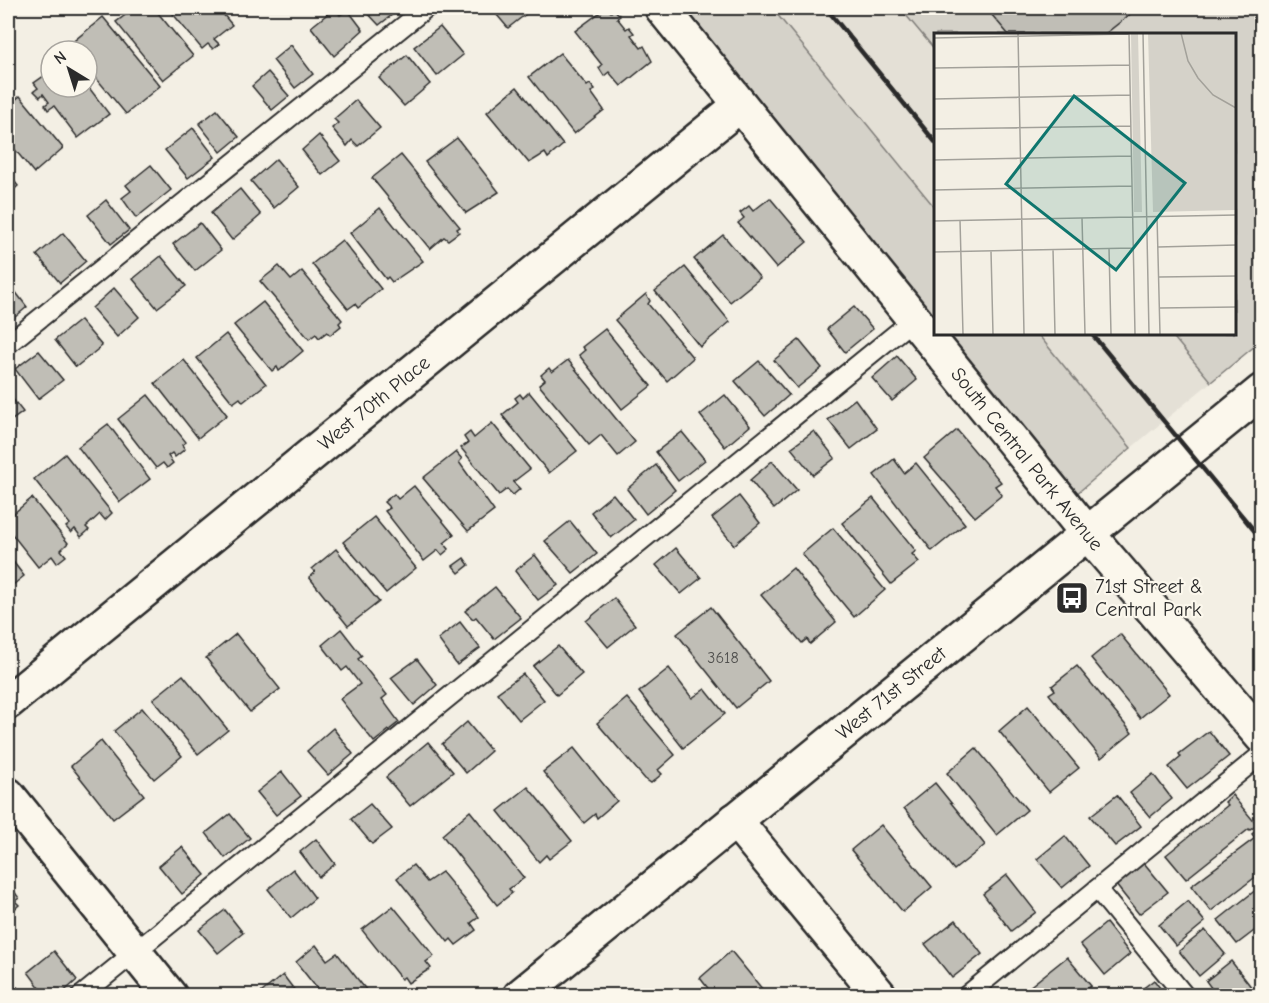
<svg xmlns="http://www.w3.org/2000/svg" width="1269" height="1003" font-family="'Comic Neue',sans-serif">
<rect width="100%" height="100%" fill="#f3efe4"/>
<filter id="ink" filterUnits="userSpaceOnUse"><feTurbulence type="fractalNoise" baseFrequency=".0167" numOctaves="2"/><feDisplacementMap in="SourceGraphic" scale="12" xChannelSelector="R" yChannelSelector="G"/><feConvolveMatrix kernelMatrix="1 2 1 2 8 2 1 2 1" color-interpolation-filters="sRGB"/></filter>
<g filter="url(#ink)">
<g fill="#e4e0d6">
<path d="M772 8H900L936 51V209Z"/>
<path d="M1037 333H1170L1211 382 1131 448Z"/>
</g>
<g fill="#d5d2c9" stroke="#807e7a" stroke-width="1.5">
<path d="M682 8H772L936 209V324Z"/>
<path d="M900 8H1261V341L1211 382 1170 333H1234V34H936V51Z"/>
<path d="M943 333H1037L1131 448 1075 495Z"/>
</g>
<g fill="#c0beb6" stroke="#2b2b2b" stroke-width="1.5">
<path d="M135 8H154L193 56 163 80 116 22Z"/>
<path d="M168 8H218L232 25 214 39 219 44 213 49 208 44 202 49Z"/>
<path d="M335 8 340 15 348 10 363 30 334 56 311 27Z"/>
<path d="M363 8H401L379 25Z"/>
<path d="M491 8H521L526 14 508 28Z"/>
<path d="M606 8 611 12 614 9 620 16 617 18 626 29 629 27 634 33 631 35 641 48 644 46 652 61 621 86 609 72 604 76 599 68 602 65 575 31Z"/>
<path d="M986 8H1138L1105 34H1008Z"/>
<path d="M103 17 160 86 126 114 87 67V51H73L69 45Z"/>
<path d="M440 27 463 55 437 76 414 47Z"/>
<path d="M291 45 313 74 295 88 273 60Z"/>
<path d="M560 53 587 86 590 84 595 90 591 92 604 110 574 134 529 77Z"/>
<path d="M407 55 430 84 404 106 379 78Z"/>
<path d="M51 71V87L87 85 109 114 78 138 54 106 48 110 45 105 49 102 43 94 40 97 34 91 38 88 34 83Z"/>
<path d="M268 72 289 96 272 110 252 86Z"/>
<path d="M517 87 563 145 548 158 545 153 529 163 487 112Z"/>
<path d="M20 96 63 148 34 173 8 141V106Z"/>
<path d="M356 100 380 128 358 146 352 140 347 146 332 128 338 123 334 119Z"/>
<path d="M217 110 239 137 221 152 199 124Z"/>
<path d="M193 128 215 157 188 178 165 150Z"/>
<path d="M319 135 340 161 322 175 302 150Z"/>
<path d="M457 138 499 192 466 213 425 162Z"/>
<path d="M401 155 460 227 457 229 459 232 448 240 444 237 430 249 372 178Z"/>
<path d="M276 159 299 187 274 208 251 181Z"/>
<path d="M151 165 171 190 136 218 122 198 131 191 126 185Z"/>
<path d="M8 173 18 186 8 195Z"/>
<path d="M240 189 261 215 232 240 211 213Z"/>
<path d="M770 198 807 242 776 268 738 223 744 218 740 213 749 206 753 211Z"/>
<path d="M106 200 129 230 111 244 88 215Z"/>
<path d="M380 208 423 261 392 282 388 277 386 279 350 233Z"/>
<path d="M200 223 221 250 195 271 173 244Z"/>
<path d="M63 233 86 261 60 283 37 255Z"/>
<path d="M723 235 760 278 730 302 694 259Z"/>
<path d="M342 240 381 289 358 308 355 304 348 309 312 264Z"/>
<path d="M161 256 186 286 157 308 133 279Z"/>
<path d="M279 266 291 280 302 271 342 320 339 323 341 326 330 335 327 332 319 338 316 334 309 339 260 281Z"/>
<path d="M685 267 730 322 700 347 655 291Z"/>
<path d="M8 282 27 307 8 323Z"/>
<path d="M114 288 139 317 117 337 92 308Z"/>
<path d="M646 294 650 301 648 304 693 358 667 381 615 320Z"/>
<path d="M263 302 303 351 279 371 277 367 272 371 234 325Z"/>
<path d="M854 307 873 329 845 352 827 329Z"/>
<path d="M80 320 102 346 76 367 55 340Z"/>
<path d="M605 329 651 386 622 409 579 355 585 350 582 347Z"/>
<path d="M226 334 266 384 243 402 240 398 233 403 197 358Z"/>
<path d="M799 340 822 368 797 388 774 360Z"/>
<path d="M39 351 63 380 38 399 15 369Z"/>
<path d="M897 356 917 380 892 401 872 378Z"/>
<path d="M184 360 227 415 198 438 155 383Z"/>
<path d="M568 360 635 442 618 456 601 435 589 445 539 385 545 380 541 375 549 368 552 372Z"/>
<path d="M759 361 789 395 765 416 735 381Z"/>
<path d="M529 392 577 451 549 473 502 415 518 402 515 398 520 394 523 398Z"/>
<path d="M8 393 23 412 8 423Z"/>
<path d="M148 395 186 442 182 445 185 449 175 457 172 453 168 456 173 463 167 468 163 463 156 468 118 419Z"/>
<path d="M725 395 750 426 725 447 700 415Z"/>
<path d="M855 399 877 429 851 449 828 420Z"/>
<path d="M492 423 530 469 513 482 520 489 513 495 507 489 499 495 461 448 468 443 464 437 470 432 474 438Z"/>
<path d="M108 424 150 479 120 502 78 447Z"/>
<path d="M957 430 1001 482 995 486 1002 495 975 517 924 458Z"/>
<path d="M814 431 835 458 813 475 791 448Z"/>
<path d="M682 432 705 460 678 481 656 452Z"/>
<path d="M456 452 462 459 459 462 494 511 468 531 423 478Z"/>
<path d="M65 454 112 513 105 520 100 514 86 527 89 530 81 537 75 529 71 533 66 527 70 524 34 479Z"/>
<path d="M894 459 904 473 916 463 965 524 932 551 874 475Z"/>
<path d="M772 461 797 490 774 509 750 480Z"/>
<path d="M656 465 675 490 646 514 627 489Z"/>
<path d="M414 486 454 535 444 543 449 549 442 555 438 550 424 561 385 511 390 508 384 502 394 494 398 499Z"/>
<path d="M613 494 634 520 611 538 591 512Z"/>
<path d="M739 496 760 523 734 545 712 518Z"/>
<path d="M32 498 68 543 61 550 66 556 57 563 52 556 38 567 8 529V518Z"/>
<path d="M873 498 916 551 912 554 919 562 891 584 842 523Z"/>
<path d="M374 517 416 568 386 593 343 542Z"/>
<path d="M570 521 597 554 573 573 545 541Z"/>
<path d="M833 528 885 590 854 617 802 554Z"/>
<path d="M676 548 701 578 681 594 656 565Z"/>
<path d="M336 549 379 602 348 626 309 577 315 572 312 569Z"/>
<path d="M8 555 24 576 8 589Z"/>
<path d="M535 555 558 585 538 600 515 571Z"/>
<path d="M464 558 469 565 459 573 453 566Z"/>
<path d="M793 568 836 622 810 644 807 639 802 643 761 595Z"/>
<path d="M495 587 521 618 494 639 476 617 473 619 465 611Z"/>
<path d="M614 598 635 625 608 647 586 621Z"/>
<path d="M711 607 769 681 736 708 677 634Z"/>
<path d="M460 622 480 648 457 665 438 639Z"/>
<path d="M341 629 362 656 358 659 387 695 382 699 399 722 374 742 340 699 360 684 347 667 342 671 322 645Z"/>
<path d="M236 634 280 689 250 712 206 658Z"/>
<path d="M1120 634 1169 694 1140 718 1091 658Z"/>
<path d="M558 646 582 674 557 695 533 666Z"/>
<path d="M417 659 437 685 414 705 391 678Z"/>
<path d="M1077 666 1132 733 1101 758 1049 694 1055 690 1052 686Z"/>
<path d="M669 668 692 698 705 689 725 714 683 748 639 692Z"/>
<path d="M523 674 544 700 519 720 497 693Z"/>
<path d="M183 675 228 730 198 754 153 699Z"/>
<path d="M627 698 675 755 658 770 662 774 651 783 645 779 597 723Z"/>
<path d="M1028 706 1079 768 1049 792 999 731Z"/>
<path d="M142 708 182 756 154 779 114 731Z"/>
<path d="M467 722 491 751 466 773 442 744Z"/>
<path d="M333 728 353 754 328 775 307 751Z"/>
<path d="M1209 731 1229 756 1187 789 1169 767 1181 757 1179 754Z"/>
<path d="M101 741 144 795 113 819 71 766Z"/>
<path d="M428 742 453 772 410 806 386 777Z"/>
<path d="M574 748 617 801 597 818 595 814 584 823 543 772Z"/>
<path d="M976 748 1027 810 997 835 947 773Z"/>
<path d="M282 772 301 796 276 815 257 792Z"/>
<path d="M1153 774 1172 799 1150 817 1130 793Z"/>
<path d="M935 783 985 845 954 870 904 808Z"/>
<path d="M528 787 572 841 549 859 546 855 539 862 498 811Z"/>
<path d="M1117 795 1141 826 1115 846 1090 816Z"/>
<path d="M1232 795 1257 825 1250 830 1249 829 1186 879 1166 855 1228 805 1225 802Z"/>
<path d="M370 804 392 829 372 844 351 819Z"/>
<path d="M470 811 524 878 509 889 512 893 497 905 442 835Z"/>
<path d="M230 814 250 838 225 858 206 833Z"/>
<path d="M881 825 932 887 903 912 851 850Z"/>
<path d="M1260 828 1262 872 1211 911 1191 886 1255 838 1252 834Z"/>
<path d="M1065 836 1089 866 1062 888 1037 859Z"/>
<path d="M316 839 335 864 319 877 300 852Z"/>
<path d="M182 847 205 875 182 894 159 866Z"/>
<path d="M1144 863 1168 892 1139 914 1116 885Z"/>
<path d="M413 865 427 882 442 872 479 917 471 923 476 930 456 945 451 939 448 942 397 878Z"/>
<path d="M293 869 315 898 291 918 268 889Z"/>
<path d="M1007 875 1036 912 1011 931 983 894Z"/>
<path d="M8 883 19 898 15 901 19 905 8 915Z"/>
<path d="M1262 885V925L1237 944 1218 920Z"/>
<path d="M1188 901 1205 922 1176 946 1159 925Z"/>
<path d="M393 906 434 956 426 962 431 968 408 983 404 977 401 979 362 930Z"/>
<path d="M225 910 243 933 218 953 199 930Z"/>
<path d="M956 920 982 954 952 978 925 944Z"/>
<path d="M1106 923 1130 954 1105 975 1080 944Z"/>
<path d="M1205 930 1225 954 1199 976 1179 951Z"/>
<path d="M1262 935V948L1255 940Z"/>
<path d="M316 945 327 960 337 953 371 996H323L296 962Z"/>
<path d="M54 951 77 980 59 996H46L28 972Z"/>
<path d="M731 951 768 996H714L700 978Z"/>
<path d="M1067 957 1091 986 1078 996H1018Z"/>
<path d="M1231 961 1252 988 1243 996H1217L1206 981Z"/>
<path d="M283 975 299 996H257Z"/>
<path d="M1154 980 1166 996H1133Z"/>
<path d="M17 987 24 996H8V995Z"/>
</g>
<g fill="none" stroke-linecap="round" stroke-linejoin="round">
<g stroke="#2b2b2b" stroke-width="22">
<g id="service">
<path d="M8 344 426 8"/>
<path d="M1097 889 1185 996"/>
<path d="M81 996 914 319"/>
<path d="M966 996 1262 754"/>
</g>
</g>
<g stroke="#2b2b2b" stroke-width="38">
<g id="minor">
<path d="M662 8 1087 533 1262 737"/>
<path d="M8 702 740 105"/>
<path d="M735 820 880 996"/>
</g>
</g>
<g stroke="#2b2b2b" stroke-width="38">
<path id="tertiary" d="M8 795 170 996"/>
</g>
<g stroke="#2b2b2b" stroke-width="38">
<path id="secondary" d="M520 996 1262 391"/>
</g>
<use href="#service" stroke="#fbf7ec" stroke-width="18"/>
<use href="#minor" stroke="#fbf7ec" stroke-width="33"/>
<use href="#tertiary" stroke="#fbf7ec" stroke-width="33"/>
<use href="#secondary" stroke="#fbf7ec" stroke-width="33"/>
<g stroke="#2b2b2b" stroke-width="4.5">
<path d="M826 8 936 143"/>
<path d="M1091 333 1262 540"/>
</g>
</g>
</g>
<defs>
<g id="bus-square" transform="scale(1.725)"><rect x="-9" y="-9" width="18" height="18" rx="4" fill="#2b2b2b" stroke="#fbf7ec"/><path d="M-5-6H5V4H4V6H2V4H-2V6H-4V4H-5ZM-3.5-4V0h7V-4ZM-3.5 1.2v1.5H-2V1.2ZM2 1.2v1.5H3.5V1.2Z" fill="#fff"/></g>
</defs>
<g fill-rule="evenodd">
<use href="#bus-square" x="1072" y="598"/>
</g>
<g text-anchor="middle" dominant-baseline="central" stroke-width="4.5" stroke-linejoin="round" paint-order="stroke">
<g font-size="16" fill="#50504e">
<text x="723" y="658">3618</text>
</g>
<g font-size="20" fill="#2b2b2b" stroke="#fbf7ec">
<text transform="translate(374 403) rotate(-39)">West 70th Place</text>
<text transform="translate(1027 459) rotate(51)">South Central Park Avenue</text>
<text transform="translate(891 693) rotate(-39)">West 71st Street</text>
</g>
<g font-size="20" fill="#2b2b2b" stroke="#fbf7ec" text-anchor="start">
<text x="1095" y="586">71st Street &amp;<tspan x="1095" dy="23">Central Park</tspan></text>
</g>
</g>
<g transform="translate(934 33)">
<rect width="302" height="302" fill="#f3efe4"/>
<path d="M197 0H204L208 179H200ZM214 0H301V177L219 179Z" fill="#d5d2c9"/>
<path fill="none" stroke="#a3a19a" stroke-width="1.5" d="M84 0 90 301M195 0 201 301M209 0 215 301M247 0 254 28 264 45 279 62 302 75M0 5 195 1M0 35 196 32M0 66 196 62M0 96 197 93M0 127 197 123M0 157 198 153M223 183 226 301M148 185 151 301M26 187 29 301M0 188 302 182M224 214 302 212M175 215 177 301M119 216 121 301M57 218 59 301M0 219 200 215M225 244 302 243M225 275 302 274"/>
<path fill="#0f766e" fill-opacity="0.15" stroke="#0f766e" stroke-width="3" d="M140 63 251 150 182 237 72 151Z"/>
<rect width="302" height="302" fill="none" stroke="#2b2b2b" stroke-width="3"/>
</g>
<rect width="1269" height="1003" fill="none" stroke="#fbf7ec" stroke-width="30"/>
<rect x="15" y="15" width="1239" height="973" fill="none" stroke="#2b2b2b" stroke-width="2" filter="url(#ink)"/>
<g transform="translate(69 69) rotate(322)"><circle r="28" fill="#fbf7ec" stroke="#a8a59f" stroke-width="1.5"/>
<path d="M0-4.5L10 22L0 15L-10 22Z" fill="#2b2b2b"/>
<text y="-9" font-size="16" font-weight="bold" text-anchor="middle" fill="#2b2b2b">N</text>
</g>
</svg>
